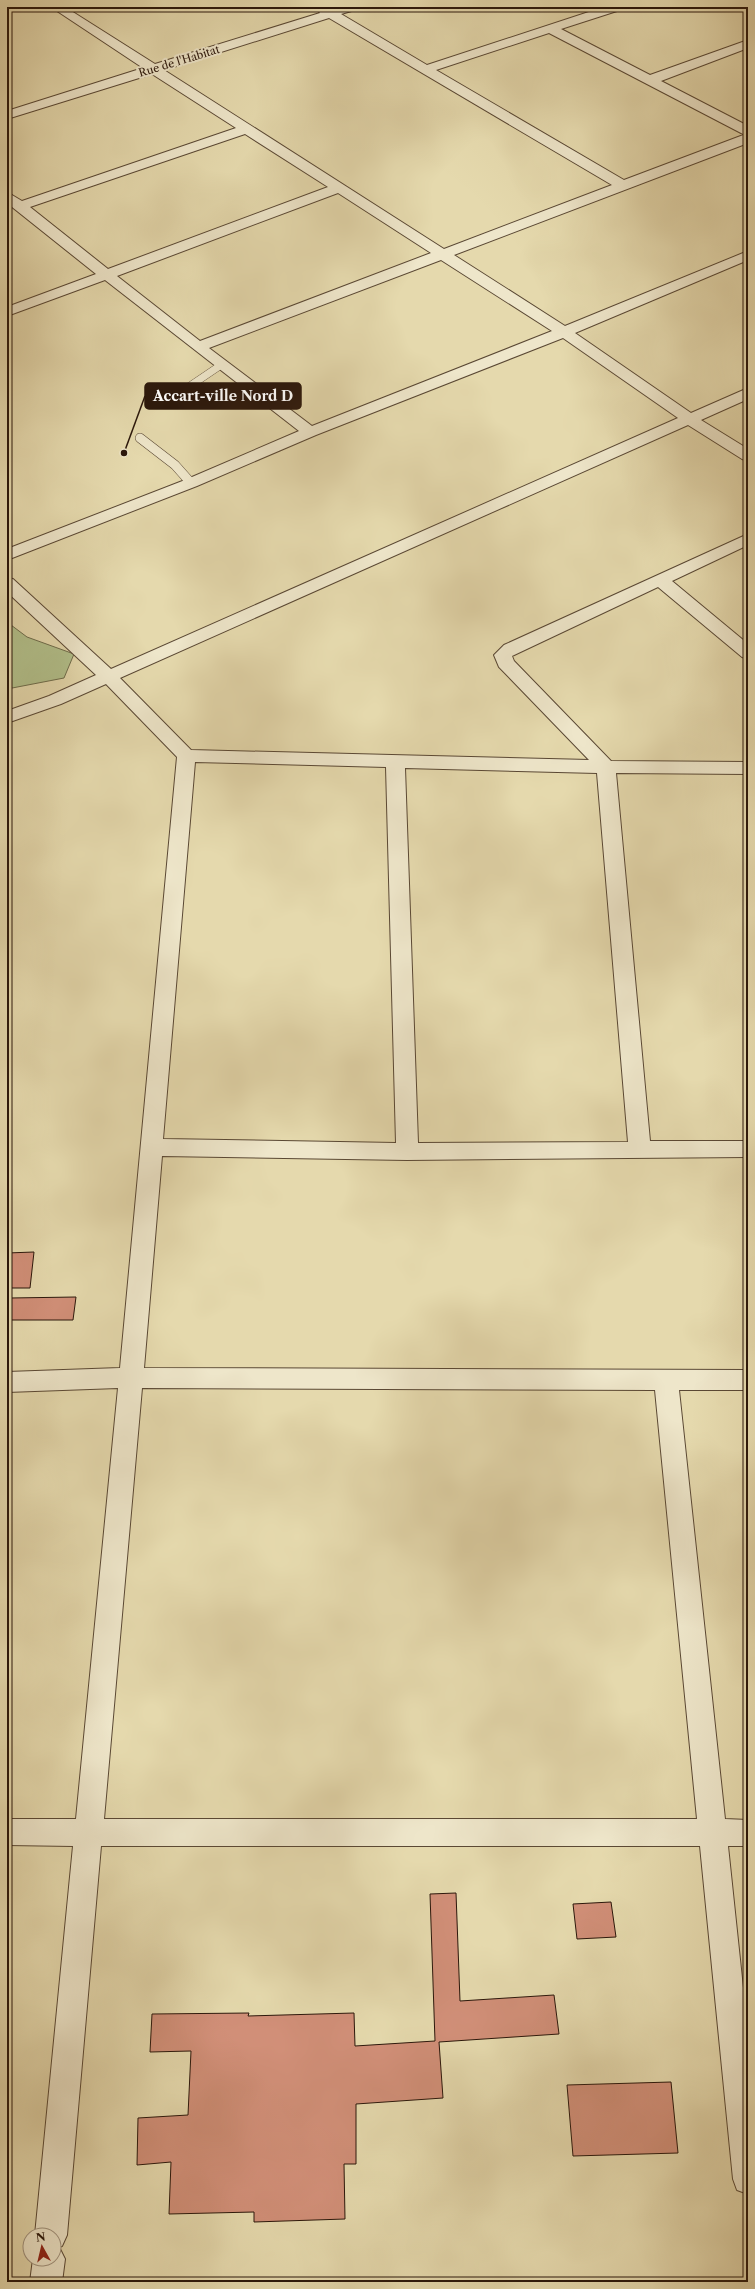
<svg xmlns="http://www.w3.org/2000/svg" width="755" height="2289" font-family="'Libre Caslon Text',serif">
<rect width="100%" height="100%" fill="#e5d9ad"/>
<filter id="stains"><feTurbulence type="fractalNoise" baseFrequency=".005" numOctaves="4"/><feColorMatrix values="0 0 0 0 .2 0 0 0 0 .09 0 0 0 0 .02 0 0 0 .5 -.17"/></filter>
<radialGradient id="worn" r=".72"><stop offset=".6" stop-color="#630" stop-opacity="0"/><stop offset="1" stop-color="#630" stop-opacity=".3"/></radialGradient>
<path fill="#b2c08b" stroke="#6e6c4b" d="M7 622 27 637 74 654 64 678 7 689Z"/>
<g fill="#d18f78" stroke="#2b170b">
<path d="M34 1252 30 1288H7V1253Z"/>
<path d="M76 1297 73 1320H7L10 1298Z"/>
<path d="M456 1893 460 2001 554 1995 559 2034 439 2042 443 2098 356 2104V2164H344L345 2219 254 2222V2212L169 2214 171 2162 137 2165 138 2118 188 2115 191 2051 150 2052 152 2014 249 2013 248 2016 354 2013 355 2046 435 2041 430 1894Z"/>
<path d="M611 1902 616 1937 577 1939 573 1904Z"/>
<path d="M671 2082 678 2153 573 2156 567 2085Z"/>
</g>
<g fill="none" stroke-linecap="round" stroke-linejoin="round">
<g stroke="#5a4834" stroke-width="8">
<path id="lane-far1" d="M187 388 221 365"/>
</g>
<g stroke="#5a4834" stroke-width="10">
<path id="lane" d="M140 438 175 465 191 483"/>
</g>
<g stroke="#5a4834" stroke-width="2">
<path id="street" d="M51 7H65L155 64 320 13 317 9 318 7 332 9 357 7 355 10 341 14 427 65 604 7H622L620 10 561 29 650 75 748 40V48L661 81 748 126V143L454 255 565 326 748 251V260L575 333 691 413 748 388V399L701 420 748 449V461L742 459 688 425 120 678 191 750 589 760 499 667 494 655 504 645 748 534V545L672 581 748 644V659L742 657 658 587 512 656 514 661 611 761 748 762V774L616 773 650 1141H748V1157L407 1160 162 1156 144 1368 748 1370V1390H679L725 1819 748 1820V1846H728L748 2035V2194L737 2190 733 2179 700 1846H101L67 2235 62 2246 59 2247 65 2259 62 2282H30L33 2259H54V2235H35L73 1846 7 1845V1819H76L118 1388 7 1392V1372L120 1368 177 757 106 684 61 704 7 723V711L49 696 96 675 7 592V578L13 579 111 669 678 418 563 338 316 435 197 486 7 560V549L185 480 299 431 105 280 7 316V307L96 274 7 203V192L22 201 236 128 152 74 7 119V111L143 68ZM329 18 612 185 444 249 164 70ZM549 33 743 134H746L624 180 436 70ZM245 134 328 187 108 269 30 207ZM338 193 431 253 200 341 117 276ZM441 260 552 331 312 426 209 348ZM195 762 386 767 396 1143 163 1139ZM405 768 597 773 628 1142 418 1143ZM142 1388 655 1390 697 1819H104Z"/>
</g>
<use href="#lane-far1" stroke="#eee6ca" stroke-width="7"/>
<use href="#lane" stroke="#eee6ca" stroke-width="9"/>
<use href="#street" fill="#eee6ca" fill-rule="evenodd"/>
</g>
<g text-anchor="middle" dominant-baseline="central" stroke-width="4" stroke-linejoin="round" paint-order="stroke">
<g font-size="11" fill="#2b170b" stroke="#eee6ca">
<text transform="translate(179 61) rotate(-17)">Rue de l'Habitat</text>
</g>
</g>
<path fill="none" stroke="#2b170b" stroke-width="1.5" d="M124 453L145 396"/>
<circle fill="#2b170b" stroke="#eee6ca" stroke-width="1.5" cx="124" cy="453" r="4"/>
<rect fill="#2b170b" stroke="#2b170b" stroke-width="1.5" x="145" y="383" width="156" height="26" rx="4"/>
<g font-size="14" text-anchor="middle" font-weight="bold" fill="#fff">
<text x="223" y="401">Accart-ville Nord D</text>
</g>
<rect width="755" height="2289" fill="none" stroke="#e5d9ad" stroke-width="24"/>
<rect x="8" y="8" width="739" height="2273" fill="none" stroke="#2b170b" stroke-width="2"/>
<rect x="12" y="12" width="731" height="2265" fill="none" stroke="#2b170b"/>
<g transform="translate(42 2247) rotate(352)"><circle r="19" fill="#eee6ca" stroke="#a0937e"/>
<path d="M0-3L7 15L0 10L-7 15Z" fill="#8f2418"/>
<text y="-6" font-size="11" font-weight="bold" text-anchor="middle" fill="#2b170b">N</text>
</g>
<rect width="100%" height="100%" filter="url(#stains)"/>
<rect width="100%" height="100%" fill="url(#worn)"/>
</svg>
